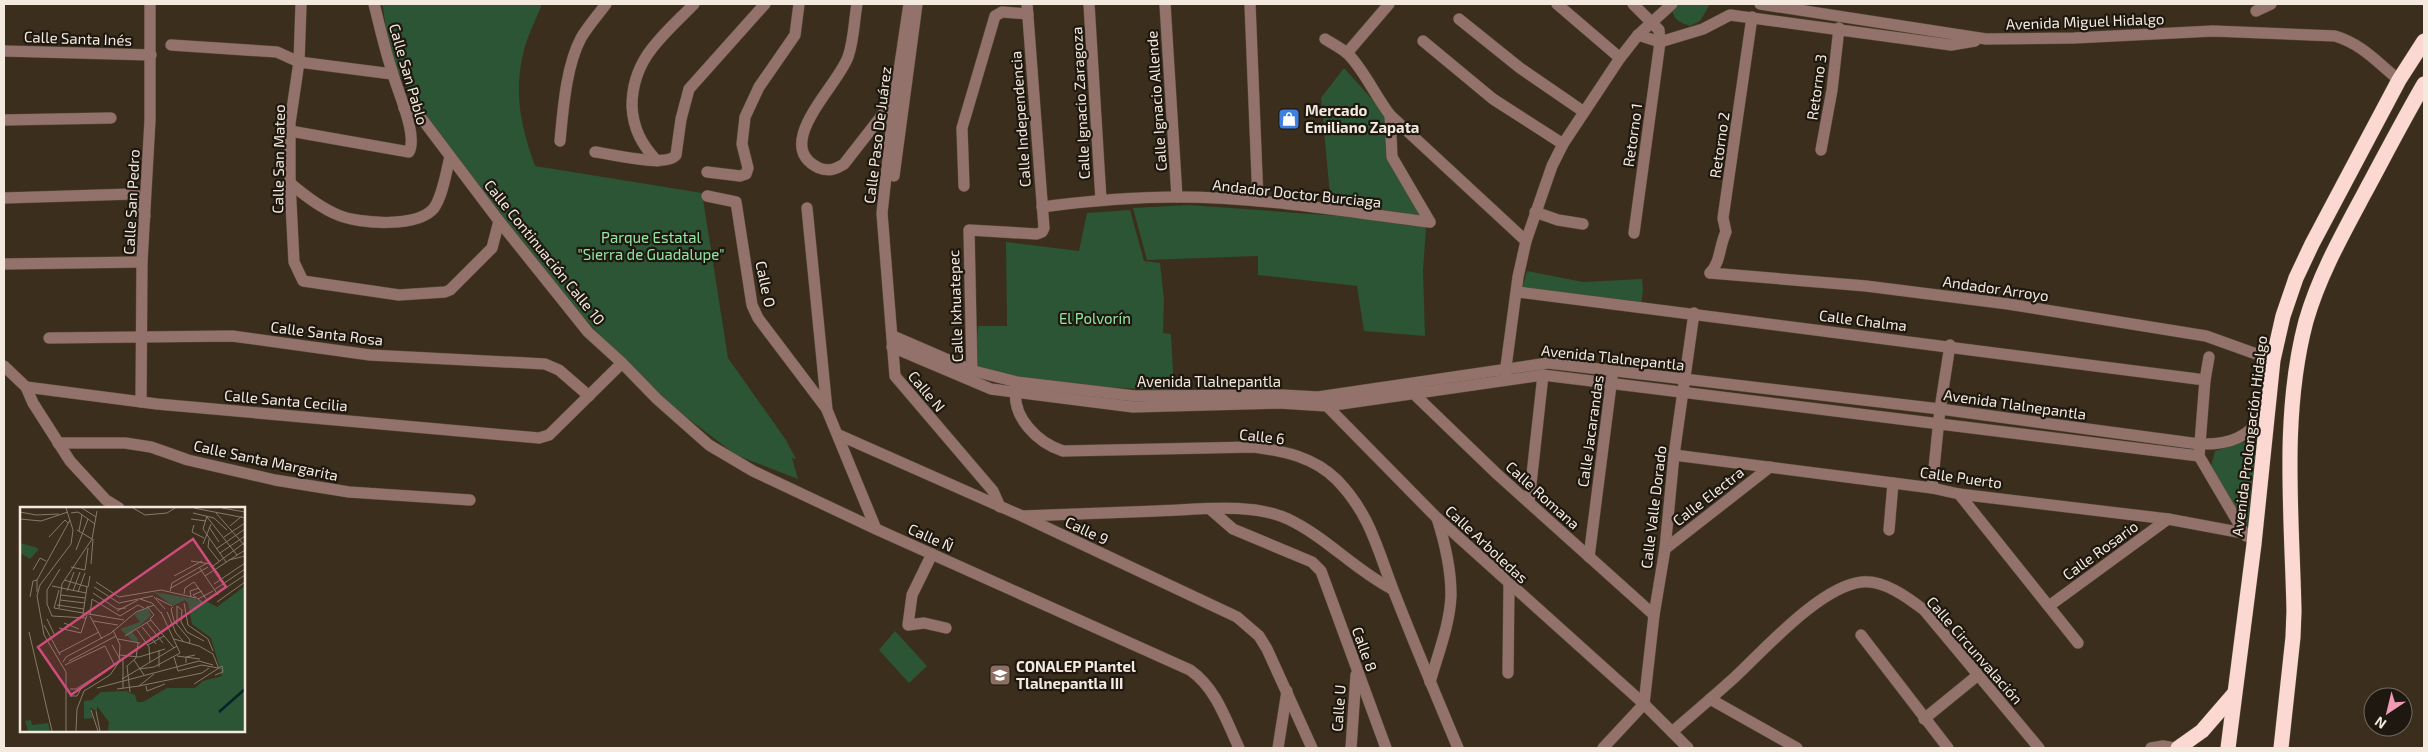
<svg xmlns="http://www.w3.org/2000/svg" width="2428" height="752" font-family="'Exo 2',sans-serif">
<rect width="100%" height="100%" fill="#3c2e1c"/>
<g fill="#2b5535">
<path d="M379 4H542C536 19 528 35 524 50 513 92 521 127 535 166L702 193 728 358 786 440 796 459 792 458 798 479 736 455 647 387 571 303 478 190 407 87 390 58 383 7Z"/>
<path d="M1680 4H1709V6L1700 21 1690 26C1681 23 1674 20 1672 10Z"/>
<path d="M1344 68 1387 116 1390 159 1424 219 1331 206 1321 98Z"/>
<path d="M1188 205 1339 216 1426 227 1423 270 1425 336 1364 331 1357 286 1258 275V256L1147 260 1133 208Z"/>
<path d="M1130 210 1144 261 1160 263 1164 300 1163 333 1171 334 1174 391 1055 384 974 371 978 326H1007L1006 242 1079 251 1087 213Z"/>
<path d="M1527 271 1583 282 1642 279 1643 290 1641 307 1522 289Z"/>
<path d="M2257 438 2247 531 2211 466 2215 451Z"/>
<path d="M895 631 927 666 909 683 879 650Z"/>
</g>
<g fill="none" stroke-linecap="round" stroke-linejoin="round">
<g stroke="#594c3b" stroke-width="12">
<g id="minor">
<path d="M857 4C854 21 854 40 848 57 837 87 771 145 819 168 829 172 836 169 844 164L883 114 894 104"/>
<path d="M909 4 894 104 882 213 895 376 993 491 1000 507"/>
<path d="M1089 4 1101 200"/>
<path d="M1165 4 1177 197"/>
<path d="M1250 4 1258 201"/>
<path d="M1557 4 1620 58"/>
<path d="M1633 4 1659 30 1660 42 1634 233"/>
<path d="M1760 4 1986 39 2074 38 2213 31 2335 36C2362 44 2378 63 2399 80"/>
<path d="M301 5 299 62 290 123V183L294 262 303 281 399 295 445 292 450 290 492 248 499 221"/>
<path d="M2256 11 2271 4"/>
<path d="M1459 19 1520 68 1584 112"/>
<path d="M1638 35 1660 42 1703 29 1730 15 1951 45 1975 41"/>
<path d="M1325 39C1333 44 1341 48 1348 54 1364 70 1376 97 1390 115L1526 241"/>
<path d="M1423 41 1493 99 1563 144"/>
<path d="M171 45 277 52 299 62 392 74"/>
<path d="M4 51 151 55"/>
<path d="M1347 53 1389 4"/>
<path d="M404 108 419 115 499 221 588 332 622 363 657 399 709 445 753 471 876 529 1190 670C1216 688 1226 720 1239 748"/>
<path d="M1390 115 1392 157 1430 222"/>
<path d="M4 120 111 118"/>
<path d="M290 131 409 152C418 135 398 93 393 74 385 51 380 27 374 4"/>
<path d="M560 141C563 110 566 66 581 38 588 26 598 15 606 4"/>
<path d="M1821 150 1832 90 1839 28"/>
<path d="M595 152C612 154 666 168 676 155L681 119 689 89 765 4"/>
<path d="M657 161C642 145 633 129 632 106 632 58 664 35 694 4"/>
<path d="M707 172 740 176 746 174 748 168 742 144 745 117 759 87 795 35 799 4"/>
<path d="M894 176 917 4"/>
<path d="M290 183C304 195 321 208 338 215 359 224 418 228 434 208 443 195 446 172 450 157"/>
<path d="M964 186 962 128 995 16 1002 12 1028 14"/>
<path d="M707 196 736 202 752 305 758 318 826 408"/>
<path d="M4 198 133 194 136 195 138 208 145 216"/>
<path d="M1042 207C1087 201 1132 197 1177 197 1262 197 1346 212 1430 222"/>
<path d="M807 208 827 410 876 529"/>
<path d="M1535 212 1558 220 1583 224"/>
<path d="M4 264 142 262"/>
<path d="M1710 273 1866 286 2008 304 2206 336 2273 360"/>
<path d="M1710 273C1721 262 1719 246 1726 232L1723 218 1752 17"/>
<path d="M1518 292 2205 380"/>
<path d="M893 336 974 371 1017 382 1135 396 1282 395 1318 397 1548 363 1940 409 2199 444C2232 445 2246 437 2267 414"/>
<path d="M49 338 232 336 370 355 545 364 559 370 589 396"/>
<path d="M892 347 991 389 1133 407 1279 403 1327 406 1543 375 2199 456"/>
<path d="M2209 357 2205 380 2199 456 2246 536"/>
<path d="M4 366 26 387 33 403 70 461 106 500 119 508"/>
<path d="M1505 374 1518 277 1526 241 1552 166 1563 144 1620 58 1638 35 1672 4"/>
<path d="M972 375 969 230 1037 234 1042 232 1044 228 1027 4"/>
<path d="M26 387 157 404 539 438 549 435 622 363"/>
<path d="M1016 388C1011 417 1038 443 1063 451L1254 447C1284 451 1314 457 1337 480 1372 516 1378 553 1396 597 1416 648 1437 698 1458 748"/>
<path d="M1414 394 1497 474 1654 615"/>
<path d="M141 402 142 262 150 120V4"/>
<path d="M1323 402 1436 517 1644 704 1688 748"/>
<path d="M839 435 1022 516 1237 617 1259 636 1267 649 1312 748"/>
<path d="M58 443H125L151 447 188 460 275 480 349 492 470 500"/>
<path d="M1674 455 1932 488 1959 494 2168 519 2243 533"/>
<path d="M1932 488 1940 409 1950 345"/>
<path d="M1959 494 2078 643"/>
<path d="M1529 502 1543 375"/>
<path d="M1210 509 1233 529 1312 562 1321 571 1386 748"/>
<path d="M1023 516C1068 514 1112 513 1156 511 1197 510 1251 502 1288 519 1326 537 1355 570 1392 589"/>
<path d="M1889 530 1893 483"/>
<path d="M1665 549 1770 467"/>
<path d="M932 554 912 595 908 625 924 623 946 628"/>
<path d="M1589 557 1612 377"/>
<path d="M2049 606 2168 519"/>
<path d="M1861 635 1948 748"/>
<path d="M1508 673 1509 585"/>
<path d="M1430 682C1438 654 1450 624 1451 595 1451 568 1445 543 1437 518"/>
<path d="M1710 699 1797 748"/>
<path d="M1644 704 1654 615 1665 549 1674 455 1694 313"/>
<path d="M1924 719 1978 675"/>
<path d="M1672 732C1693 714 1714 696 1735 677 1765 649 1821 586 1862 582 1884 580 1907 597 1924 610L2039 748"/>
<path d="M1278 748 1287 691"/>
<path d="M1351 748 1356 675"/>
<path d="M1603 748 1644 704"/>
<path d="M2151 748 2163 746 2175 748"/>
</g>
</g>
<g stroke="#594c3b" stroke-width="16">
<g id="highway">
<path d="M2178 748 2202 731 2234 694"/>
<path d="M2228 748 2254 544 2273 360 2283 316 2296 278 2312 244 2399 80 2424 41"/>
<path d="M2281 748 2293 637 2294 611C2292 516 2281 415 2306 321 2319 276 2342 235 2364 194 2384 157 2403 120 2424 84"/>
</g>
</g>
<use href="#minor" stroke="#93726b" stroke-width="11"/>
<use href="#highway" stroke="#fbd9d2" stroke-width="15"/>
</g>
<defs>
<g id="shop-square" transform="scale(1.125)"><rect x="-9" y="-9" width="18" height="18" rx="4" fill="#3f7fe0" stroke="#1e1810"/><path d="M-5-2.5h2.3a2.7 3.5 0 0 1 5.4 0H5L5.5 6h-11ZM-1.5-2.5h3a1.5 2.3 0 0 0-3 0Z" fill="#fff"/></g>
<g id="university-square" transform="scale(1.125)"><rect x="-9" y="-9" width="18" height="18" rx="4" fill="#8d6e63" stroke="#1e1810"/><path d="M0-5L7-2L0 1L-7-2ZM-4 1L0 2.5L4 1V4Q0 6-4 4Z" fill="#fff"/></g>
</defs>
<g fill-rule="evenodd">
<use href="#shop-square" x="1289" y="119"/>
<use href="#university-square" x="1000" y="675"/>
</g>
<g text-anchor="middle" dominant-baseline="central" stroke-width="4.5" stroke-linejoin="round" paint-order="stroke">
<g font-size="15" fill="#f3e9de" stroke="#1e1810">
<text transform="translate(2085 21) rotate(-2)">Avenida Miguel Hidalgo</text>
<text transform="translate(78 38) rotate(2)">Calle Santa Inés</text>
<text transform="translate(409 74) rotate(74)">Calle San Pablo</text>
<text transform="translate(1816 87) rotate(-82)">Retorno 3</text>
<text transform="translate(1156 101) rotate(-94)">Calle Ignacio Allende</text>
<text transform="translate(1080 103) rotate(-93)">Calle Ignacio Zaragoza</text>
<text transform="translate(1020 119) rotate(-94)">Calle Independencia</text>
<text transform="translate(877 135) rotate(-83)">Calle Paso De Juárez</text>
<text transform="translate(1632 135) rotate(-82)">Retorno 1</text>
<text transform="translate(1719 145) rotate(-82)">Retorno 2</text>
<text transform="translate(278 159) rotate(-89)">Calle San Mateo</text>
<text transform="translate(1297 193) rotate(6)">Andador Doctor Burciaga</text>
<text transform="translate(131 202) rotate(-87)">Calle San Pedro</text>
<text transform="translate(545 252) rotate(51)">Calle Continuación Calle 10</text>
<text transform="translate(766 284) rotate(78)">Calle O</text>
<text transform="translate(1996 288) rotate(8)">Andador Arroyo</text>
<text transform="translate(955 306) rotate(-92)">Calle Ixhuatepec</text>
<text transform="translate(1863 320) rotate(7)">Calle Chalma</text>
<text transform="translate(327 333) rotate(7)">Calle Santa Rosa</text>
<text transform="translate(1613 357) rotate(6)">Avenida Tlalnepantla</text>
<text x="1209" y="381">Avenida Tlalnepantla</text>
<text transform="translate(927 391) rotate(50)">Calle N</text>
<text transform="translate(286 400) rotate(5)">Calle Santa Cecilia</text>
<text transform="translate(2015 404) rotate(8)">Avenida Tlalnepantla</text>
<text transform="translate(1590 431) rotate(-82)">Calle Jacarandas</text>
<text transform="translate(1262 436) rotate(6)">Calle 6</text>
<text transform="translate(2249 436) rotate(-83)">Avenida Prolongación Hidalgo</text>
<text transform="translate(266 460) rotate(12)">Calle Santa Margarita</text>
<text transform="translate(1961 477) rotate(8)">Calle Puerto</text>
<text transform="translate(1543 495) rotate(42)">Calle Romana</text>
<text transform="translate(1708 496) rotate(-38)">Calle Electra</text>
<text transform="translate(1653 507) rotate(-83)">Calle Valle Dorado</text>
<text transform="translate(1087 530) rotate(25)">Calle 9</text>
<text transform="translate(931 537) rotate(24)">Calle Ñ</text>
<text transform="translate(1487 544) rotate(43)">Calle Arboledas</text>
<text transform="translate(2100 550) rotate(-36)">Calle Rosario</text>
<text transform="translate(1365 649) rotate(70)">Calle 8</text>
<text transform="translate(1975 650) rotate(49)">Calle Circunvalación</text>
<text transform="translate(1338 708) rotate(-86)">Calle U</text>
</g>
<g font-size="15" font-weight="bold" fill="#f3e9de" stroke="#1e1810" text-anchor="start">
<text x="1305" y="110">Mercado<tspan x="1305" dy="17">Emiliano Zapata</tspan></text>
<text x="1016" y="666">CONALEP Plantel<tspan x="1016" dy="17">Tlalnepantla III</tspan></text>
</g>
<g font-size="15" fill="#90e6a2" stroke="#1e1810">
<text x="651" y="237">Parque Estatal<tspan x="651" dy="17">"Sierra de Guadalupe"</tspan></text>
<text x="1095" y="318">El Polvorín</text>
</g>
</g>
<g transform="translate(20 507)">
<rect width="225" height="225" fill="#3c2e1c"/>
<path d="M0 36 15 40 19 42 10 52 0 46ZM225 79V224H88L89 215 77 199V204L70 201 73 211 64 212V194L72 193 81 185 106 184 115 188 117 195H123L147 181H175L183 174 202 169 191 131 172 117 168 96 165 93 153 99 134 85 176 92 182 96 188 95 197 100ZM128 100 131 109 112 125 118 132 117 135 113 134 100 122 120 115 114 107ZM11 213 12 218 28 216 30 224H8L5 214Z" fill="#2b5535"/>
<path fill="none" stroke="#032527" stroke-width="2.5" d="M199 205 225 182"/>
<path fill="none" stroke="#85796a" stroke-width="1" d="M46 1 53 23 51 37 20 78 17 89 24 128 46 165V224M62 1 76 10M113 1 125 8 147 6 155 1M174 1 225 11M202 1 225 5M0 5 16 8 39 7M51 6 58 5 75 17M173 6 194 11 207 23M196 6 225 39M187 9 183 22 206 55M187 10 217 48M0 12 21 14 48 5M171 12 186 14M174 18 172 25 184 31M210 19 222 9M189 20 199 35M57 23 72 32M59 24 62 8M29 30 45 13 48 16M204 30 225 16M189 32 188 40 199 54M183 37 191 17M196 42 225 22M56 43 68 12M200 46 225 29M209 53 225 49M171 54 191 57 200 69M71 57 73 32M193 59 224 36M51 60 65 63 68 41M179 60 198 88M13 63 20 51 26 54M154 69 182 54M185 69 225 43M44 73 68 80 70 69M76 75 99 90 141 83 176 91M194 77 225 56M32 79 66 86M74 80 99 96 133 89M151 81 188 60M39 83 34 101 104 113M194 83 225 62M47 84 54 65M53 84 60 65M150 84 152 76 187 56M182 84 173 88 183 96 225 68M17 85V73L50 13M58 85 65 66M73 86 97 102 106 101M164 87 165 81 174 75 187 93M41 88 65 91M10 90 13 74 17 73M134 90 145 102M171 90 170 84 179 81M136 91 152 99M120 92 132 96 141 106M178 92 193 84M40 93 65 96M197 95 225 75M164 96 168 118 188 132 193 144M37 98 64 102M127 99 134 108 130 112 154 141M157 99 162 103 161 115 167 125 184 134M157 99V117M153 100 151 102 154 114 170 133 169 137M39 101 42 77 72 32 77 4M97 104 118 93M147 105 156 126 163 134M63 107 67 80M70 108 72 92 100 109 118 98 124 101M32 109 27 97V83L40 62M32 109 66 111M70 109 82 132M27 112 35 129M73 114 98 118M44 116 59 122M127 116 143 136M24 118 40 148M122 120 136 137M39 121 61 126 67 108M117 123 129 140 130 155M9 125 32 224M105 129 131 113M98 132 120 136M154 132 179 139 193 147 199 162M92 138 100 152M128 138 144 129M39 146 79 125M100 148 119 150 145 142M157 149 180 152M154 150 158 164 182 158 198 161M114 153 124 168M49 154 96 129M43 155 46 150 91 126 116 105 134 98M166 156V150L175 148M45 158 85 139 94 157M139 160V143M119 162 134 160 160 146 141 105M102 172 157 139M174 177 202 159 203 165 195 168M119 179 182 166 189 161M126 179 127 184 145 177M77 181 179 154 193 158M103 181V153M50 182H56L94 158M97 182 119 179 134 167M110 185 107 159 116 151 118 136M50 189H57L62 180M71 203 78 224M76 204 80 224M56 224 57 202 64 184 90 168 99 155 100 138 93 123"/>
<path fill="#ce4c7c" fill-opacity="0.15" stroke="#ce4c7c" stroke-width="2.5" d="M173 32 206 80 51 188 18 140Z"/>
<rect width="225" height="225" fill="none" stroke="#f3e9de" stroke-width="2.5"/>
</g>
<rect width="2428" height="752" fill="none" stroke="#f3e9de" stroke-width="10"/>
<g transform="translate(2388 712) rotate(215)"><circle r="24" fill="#1e1810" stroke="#736c62"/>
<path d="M0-4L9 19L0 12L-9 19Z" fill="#f09ab5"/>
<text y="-8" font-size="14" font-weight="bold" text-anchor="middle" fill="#f3e9de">N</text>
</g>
</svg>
